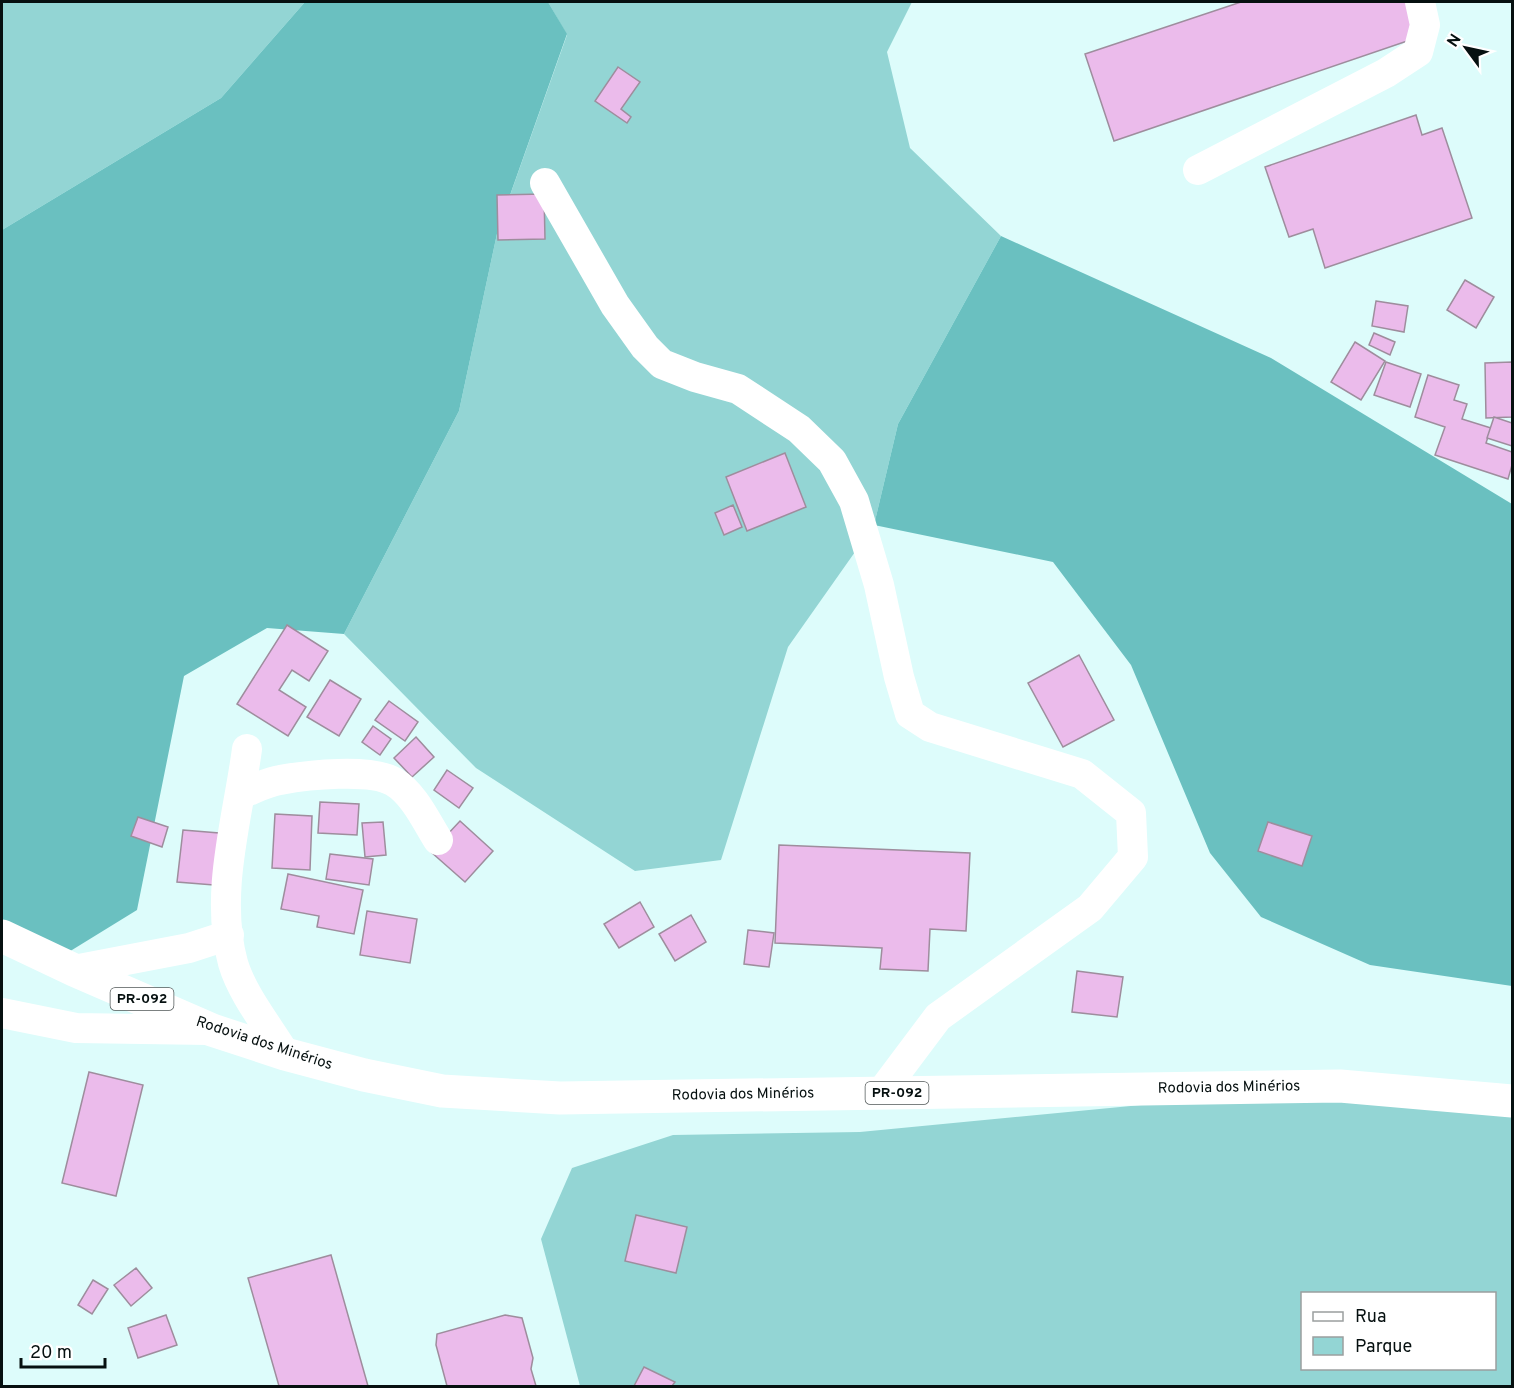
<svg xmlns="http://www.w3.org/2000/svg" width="1514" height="1388" font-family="Overpass,sans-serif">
<rect width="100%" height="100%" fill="#ddfcfb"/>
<g fill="#93d5d4" fill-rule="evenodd">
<path d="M2 2H305L221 98 2 230Z"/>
<path d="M548 2H912L887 52 910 148 1001 236 898 424 874 525 788 647 721 860 635 871 476 768 344 634 459 411 498 229 567 35Z"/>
<path d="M1266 1093 1512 1114V1386H580L541 1239 572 1168 673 1135 860 1132ZM1302 1294H1494V1368H1302Z"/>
</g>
<g fill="#6ac0c0">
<path d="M305 2H548L567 34 498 229 459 411 344 634 267 628 184 676 137 910 59 958 2 925V230L221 98Z"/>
<path d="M1001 236 1271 358 1512 504V986L1370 965 1261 917 1210 853 1131 665 1053 562 874 525 898 424Z"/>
</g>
<g fill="#ebbbeb" stroke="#9e8d9d" stroke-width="1.5">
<path d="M1241 2H1407L1419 37 1114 141 1085 54Z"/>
<path d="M618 67 640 82 621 109 631 117 627 123 595 101Z"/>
<path d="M1416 115 1422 135 1442 128 1472 218 1325 268 1313 229 1289 237 1265 167Z"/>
<path d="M544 194 545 239 498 240 497 195Z"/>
<path d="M1465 280 1494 297 1476 328 1447 310Z"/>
<path d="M1376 301 1408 306 1404 332 1372 326Z"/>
<path d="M1374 333 1395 342 1390 355 1369 345Z"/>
<path d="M1355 342 1385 361 1361 400 1331 382Z"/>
<path d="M1386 362 1421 374 1410 407 1374 395Z"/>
<path d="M1512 362V417L1486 418 1485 363Z"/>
<path d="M1428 375 1459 385 1454 400 1467 404 1462 419 1491 428 1486 443 1512 452V465L1508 479 1435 455 1445 427 1415 417Z"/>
<path d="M1494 417 1512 423V446L1487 438Z"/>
<path d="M785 453 806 507 747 531 726 477Z"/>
<path d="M733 505 742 527 724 535 715 513Z"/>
<path d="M287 625 328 651 309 681 292 670 279 690 306 707 288 736 237 704Z"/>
<path d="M1079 655 1114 720 1063 747 1028 683Z"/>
<path d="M330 680 361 699 339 736 307 717Z"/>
<path d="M389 701 418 722 405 741 375 720Z"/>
<path d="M373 726 391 739 380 755 362 742Z"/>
<path d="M416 737 434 757 412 777 394 758Z"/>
<path d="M447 770 473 788 459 808 434 790Z"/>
<path d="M320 802 359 804 357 835 318 833Z"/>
<path d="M275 814 312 816 310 870 272 868Z"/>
<path d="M138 817 168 827 162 847 131 836Z"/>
<path d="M460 821 493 851 465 882 431 852Z"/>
<path d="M383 822 386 855 365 857 362 823Z"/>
<path d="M1268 822 1312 836 1302 866 1258 851Z"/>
<path d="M183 830 231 834 226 886 177 882Z"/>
<path d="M779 845 970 853 966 931 930 929 928 971 880 969 882 948 775 943Z"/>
<path d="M330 854 373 859 369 885 326 879Z"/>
<path d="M288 874 363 890 354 934 317 927 319 916 281 909Z"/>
<path d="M640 902 654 927 619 948 604 924Z"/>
<path d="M367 911 417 919 410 963 360 955Z"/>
<path d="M691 915 706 942 675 961 659 934Z"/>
<path d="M748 930 774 933 769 967 744 964Z"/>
<path d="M1077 971 1123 977 1117 1017 1072 1012Z"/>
<path d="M89 1072 143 1085 116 1196 62 1183Z"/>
<path d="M636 1215 687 1227 676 1273 625 1261Z"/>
<path d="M331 1255 368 1386H279L248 1278Z"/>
<path d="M136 1268 152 1288 131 1306 114 1285Z"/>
<path d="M93 1280 108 1289 92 1314 78 1305Z"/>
<path d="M166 1315 177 1345 138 1358 128 1328Z"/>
<path d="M505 1315 522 1318 533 1358 531 1369 536 1386H447L436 1345 437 1334Z"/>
<path d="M644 1367 675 1382 672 1386H634Z"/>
</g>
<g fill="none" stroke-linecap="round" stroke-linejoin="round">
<g stroke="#fff" stroke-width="30">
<path d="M1198 170 1386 73 1418 52 1425 25 1420 2"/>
<path d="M545 183 615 305 645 347 662 364 695 377 738 389 799 429 832 461 854 501 879 585 899 677 910 714 930 727 1082 774 1131 813 1133 857 1090 908 938 1017 881 1093"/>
<path d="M247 749C238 818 214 893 233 963 242 994 268 1026 285 1054"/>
<path d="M241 794C254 789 267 782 280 780 307 775 371 768 394 782 414 794 426 821 438 840"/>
<path d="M74 970 189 948 229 935"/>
<path d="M2 1013 76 1028 209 1030"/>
</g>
<path stroke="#fff" stroke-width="33" d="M2 936 74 970 212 1030 285 1054 364 1075 442 1091 560 1098 1340 1086 1512 1101"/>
</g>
<g text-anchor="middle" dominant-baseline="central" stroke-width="4.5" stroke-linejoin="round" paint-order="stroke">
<g fill="#fff" stroke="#515858" stroke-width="1.5">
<rect x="110.5" y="988" width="63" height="22" rx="4.5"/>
<rect x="865.5" y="1082" width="63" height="22" rx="4.5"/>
</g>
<g font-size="14" font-weight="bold" fill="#061010">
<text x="142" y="999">PR-092</text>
<text x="897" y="1093">PR-092</text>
</g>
<g font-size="15" fill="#061010" stroke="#fff">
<text transform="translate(264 1044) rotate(18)">Rodovia dos Minérios</text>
<text transform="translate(1229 1088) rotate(-1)">Rodovia dos Minérios</text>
<text transform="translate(743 1095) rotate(-1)">Rodovia dos Minérios</text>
</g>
</g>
<rect width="1514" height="1388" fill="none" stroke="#061010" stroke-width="6"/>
<rect x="1301" y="1292" width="195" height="78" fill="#ffffff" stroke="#9b9f9f" stroke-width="1.5"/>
<rect x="1313" y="1312" width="30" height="9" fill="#ffffff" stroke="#9b9f9f" stroke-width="1.5"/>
<text x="1355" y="1322" font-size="18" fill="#061010">Rua</text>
<rect x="1313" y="1337" width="30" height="18" fill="#93d5d4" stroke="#9b9f9f" stroke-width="1.5"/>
<text x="1355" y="1352" font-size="18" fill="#061010">Parque</text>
<g transform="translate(1466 48) rotate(303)" stroke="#ffffff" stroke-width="4.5" paint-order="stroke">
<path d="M0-4.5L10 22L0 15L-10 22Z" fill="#061010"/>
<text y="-9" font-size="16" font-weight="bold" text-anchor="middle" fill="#061010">N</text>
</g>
<path d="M21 1358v9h84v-9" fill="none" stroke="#061010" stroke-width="3"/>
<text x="30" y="1358" font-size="18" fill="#061010" stroke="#ffffff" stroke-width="4.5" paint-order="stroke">20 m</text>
</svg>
